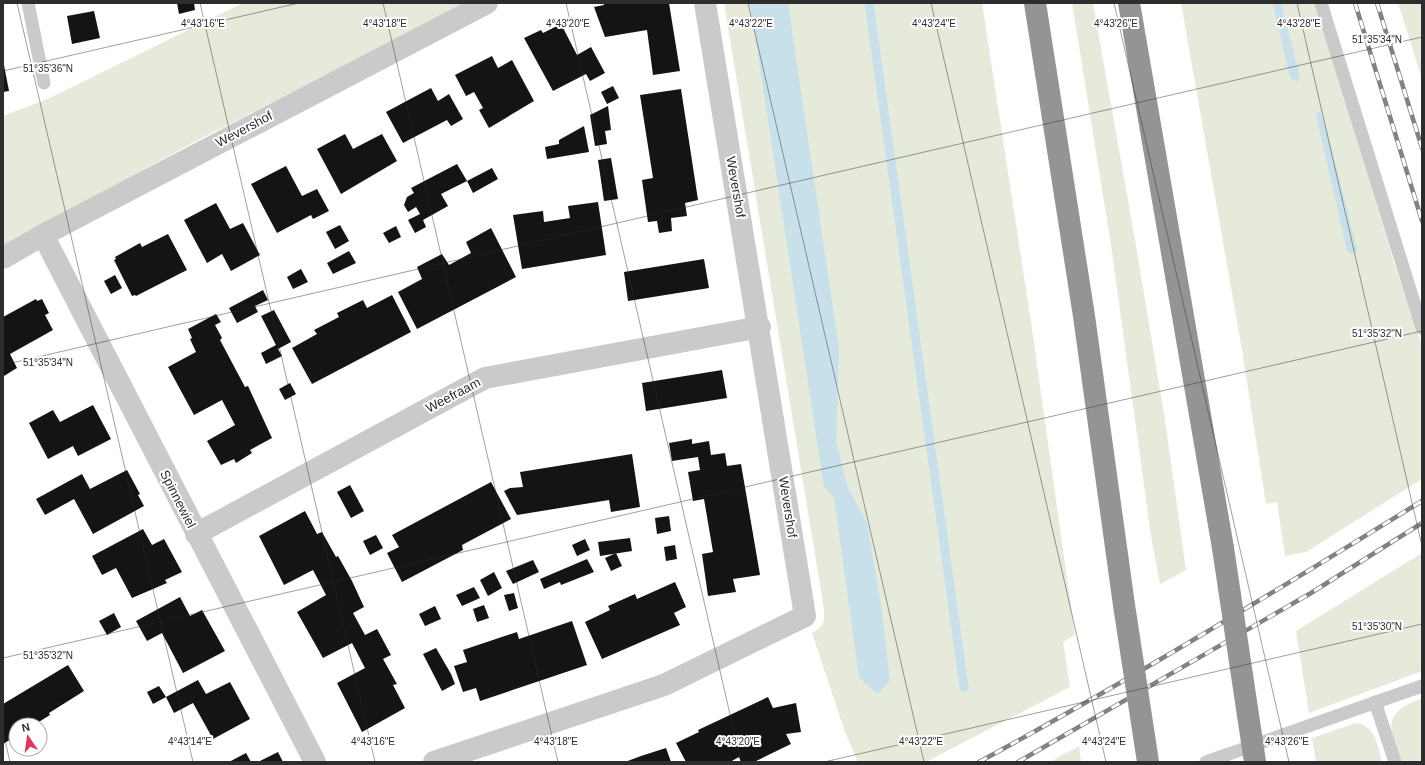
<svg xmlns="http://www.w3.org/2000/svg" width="1425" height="765" font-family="Helvetica,sans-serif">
<rect width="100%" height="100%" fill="#fff"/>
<g fill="#e5eadb">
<path d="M243 3H470L194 142 3 247V116L52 97Z"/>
<path d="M724 3H982L1031 322 1075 635 1063 642 1070 687 926 762H858L845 732 812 633C825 626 824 623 824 609Z"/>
<path d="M1072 3H1093L1135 240 1165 420 1186 570 1160 584 1151 536 1111 245Z"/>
<path d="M1181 3H1315L1396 269 1422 346V479L1306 552 1285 556 1277 502 1266 504 1242 350Z"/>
<path d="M1398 3H1422V79Z"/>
<path d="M1422 553V671L1309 713 1296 631Z"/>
<path d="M1422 698V762H1399C1390 726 1381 714 1422 698Z"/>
<path d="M1356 723C1375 725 1378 746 1382 762H1316L1312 738Z"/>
<path d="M1079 746 1081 762H1050Z"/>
</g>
<g fill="#c8e0e9">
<path d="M750 3H788L839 349 836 441 847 485 867 523 881 605 890 681 878 694 859 678 834 497 824 487Z"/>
<path d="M1273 3H1281L1300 77 1297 81H1293L1289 74Z"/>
<path d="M1320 112 1326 127 1357 249 1356 252 1351 254 1347 251 1316 115Z"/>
</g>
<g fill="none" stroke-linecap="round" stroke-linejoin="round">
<path stroke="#c8e0e9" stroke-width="9" d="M869 3 964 687"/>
</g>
<g fill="#141414">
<path d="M177 3H194L195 10 179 14Z"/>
<path d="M603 3H669L680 71 653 75 647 30 605 37 594 7 604 5Z"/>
<path d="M94 11 100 38 72 44 67 16Z"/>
<path d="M561 24 577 55 591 47 605 73 590 81 586 74 553 91 524 38 541 30 543 33Z"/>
<path d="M492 56 498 68 512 60 534 101 489 128 479 110 483 108 474 92 466 96 455 75Z"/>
<path d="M3 60 9 91 3 92Z"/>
<path d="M613 86 619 98 607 104 601 92Z"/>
<path d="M431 88 438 101 449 94 463 119 451 126 447 120 403 143 386 112Z"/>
<path d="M681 89 698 200 685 203 687 216 671 218 672 231 659 233 657 221 648 222 642 180 653 178 640 95Z"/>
<path d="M608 106 611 130 605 131 607 144 595 146 590 115Z"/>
<path d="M584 126 589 152 547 159 545 147 559 144V140Z"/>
<path d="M345 134 353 149 382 134 397 161 341 194 317 149Z"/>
<path d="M611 158 618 199 604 201 598 160Z"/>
<path d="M457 164 467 181 441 194 448 206 423 220 426 227 415 233 408 220 420 214 416 207 408 212 404 205 407 197 414 193 411 188Z"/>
<path d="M286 166 302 196 317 189 329 211 313 219 311 215 277 233 251 184Z"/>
<path d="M492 168 498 179 473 193 467 181Z"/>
<path d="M598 202 606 255 522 269 513 215 543 211 544 222 570 218 568 206Z"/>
<path d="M216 203 230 229 243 223 260 255 231 271 222 254 207 263 184 220Z"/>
<path d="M340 225 349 241 335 249 326 232Z"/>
<path d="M396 226 401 237 389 243 383 233Z"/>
<path d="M491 228 516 277 417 329 398 292 422 279 417 267 442 254 449 265 471 253 466 242Z"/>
<path d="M168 234 187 270 136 296 135 295 132 296 114 260 116 259 115 257 140 243 142 247Z"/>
<path d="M349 251 356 263 333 274 327 263Z"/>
<path d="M704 259 709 288 628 301 624 272Z"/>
<path d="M301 269 308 282 293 289 287 277Z"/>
<path d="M115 275 122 288 111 294 104 281Z"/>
<path d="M263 290 268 300 255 306 258 312 237 323 229 308Z"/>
<path d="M392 295 411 332 312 384 292 348 317 334 314 330 339 317 337 313 363 300 367 308Z"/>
<path d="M36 299 37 301 42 299 49 313 45 315 53 330 10 354 17 368 4 376 3 317Z"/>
<path d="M274 310 291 342 278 349 282 356 266 364 261 353 276 345 261 316Z"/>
<path d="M216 314 221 322 215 325 222 338 220 340 245 387 248 386 272 438 250 450 252 453 236 463 234 459 221 465 207 441 235 425 222 400 194 415 168 367 196 352 190 339 192 338 188 329Z"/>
<path d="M722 370 727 398 646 411 642 383Z"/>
<path d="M290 383 296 394 285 400 279 389Z"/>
<path d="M93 405 111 439 78 456 73 446 48 459 29 423 53 410 60 422Z"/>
<path d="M692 439V444L709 441 711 455 725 453 727 466 741 464 760 575 733 579 736 592 708 596 702 554 713 552 704 499 693 501 688 472 700 470 698 457 672 461 669 443Z"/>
<path d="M632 454 640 507 611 512 609 500 517 515 504 491 510 488 523 487 520 472Z"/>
<path d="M127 470 140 494 138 495 144 506 93 534 74 499 45 515 36 499 82 474 90 489Z"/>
<path d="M491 482 511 519 462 545 463 550 402 582 387 553 399 547 392 535Z"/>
<path d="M350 485 364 511 351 518 337 492Z"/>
<path d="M305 511 317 534 322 532 336 557 338 556 352 581 364 607 353 613 365 635 377 629 391 655 383 659 397 684 393 685 405 708 362 732 337 683 365 668 352 643 323 658 297 612 326 595 313 570 284 585 259 536Z"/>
<path d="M669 516 671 531 657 534 655 518Z"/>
<path d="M143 529 152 545 164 539 182 572 165 580 167 583 132 598 116 568 102 575 92 556Z"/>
<path d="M376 535 383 548 370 555 363 541Z"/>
<path d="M630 538 632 551 600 556 598 542Z"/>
<path d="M585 539 590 550 577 556 572 545Z"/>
<path d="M675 545 677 559 666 561 664 547Z"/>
<path d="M616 553 622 566 611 571 605 558Z"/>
<path d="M587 559 594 572 561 585 560 582 544 589 540 579Z"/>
<path d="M533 560 539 572 513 584 506 571Z"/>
<path d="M494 572 502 588 488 596 480 580Z"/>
<path d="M675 582 686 607 674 613 680 625 602 659 585 622 610 610 608 606 635 594 637 599Z"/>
<path d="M474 587 480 598 462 606 456 595Z"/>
<path d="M514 593 518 608 509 611 504 595Z"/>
<path d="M180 597 190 616 202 610 225 651 183 673 162 633 147 641 136 621Z"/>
<path d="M484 605 489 618 477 622 473 609Z"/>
<path d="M435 606 441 619 425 626 419 614Z"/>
<path d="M114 613 121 627 107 635 99 621Z"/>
<path d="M572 621 587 665 480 701 476 688 463 692 454 666 467 662 463 650 517 632 519 639Z"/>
<path d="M436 648 451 674 455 684 442 691 423 654Z"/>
<path d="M68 665 84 691 49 713 50 715 34 725H16V736L3 744V704Z"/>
<path d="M198 680 206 694 230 682 250 719 213 739 193 703 174 713 166 697Z"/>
<path d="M159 686 166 697 153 704 147 692Z"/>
<path d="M768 697 773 708 796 703 801 732 786 734 791 744 754 762H741L739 757 730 762H686L676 743 699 732 698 730Z"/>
<path d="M666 748 671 762H625L641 756Z"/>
<path d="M278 752 283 762H258Z"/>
<path d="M246 753 251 762H229Z"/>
</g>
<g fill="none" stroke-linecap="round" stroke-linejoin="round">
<g stroke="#cacaca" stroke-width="13">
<path d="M28 3 44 83"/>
<path d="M1321 3 1422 328"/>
<path d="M1375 702 1395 762"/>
<path d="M1206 762 1422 686"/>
</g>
<g stroke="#cacaca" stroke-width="22">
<path d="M43 235 315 762"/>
<path d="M3 258 43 235 487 3"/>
<path d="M196 534 485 378 760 327"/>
<path d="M434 762 664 685 805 616 705 3"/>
</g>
<g stroke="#949494" stroke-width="22">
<path d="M1035 3 1084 316 1124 605"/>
<path d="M1129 3 1223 548"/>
</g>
<g stroke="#828282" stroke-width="4.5">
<g id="rail">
<path d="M1355 3 1422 221"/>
<path d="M1377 3 1422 148"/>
<path d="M979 762C1130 680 1276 591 1422 501"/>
<path d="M1018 762 1311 593 1422 523"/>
</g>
</g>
<use href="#rail" stroke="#fff" stroke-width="3" stroke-dasharray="9" stroke-linecap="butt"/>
<g stroke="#949494" stroke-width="22">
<path d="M1223 548 1255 762"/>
<path d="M1124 605 1148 762"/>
</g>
</g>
<path fill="none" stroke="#2d2d2d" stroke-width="1" stroke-opacity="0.45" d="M17 3 193 762M200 3 375 762M383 3 558 762M566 3 741 762M748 3 924 762M931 3 1106 762M1114 3 1289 762M1297 3 1422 546M3 71 299 3M3 365 1422 37M3 658 1422 331M3 732 10 762M824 762 1422 624"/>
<g text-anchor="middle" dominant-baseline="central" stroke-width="4" stroke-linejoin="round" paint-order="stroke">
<g font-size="13" fill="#2d2d2d" stroke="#fff">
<text transform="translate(244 129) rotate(-28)">Wevershof</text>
<text transform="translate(736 187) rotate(80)">Wevershof</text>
<text transform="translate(453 395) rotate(-28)">Weefraam</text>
<text transform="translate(178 499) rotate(63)">Spinnewiel</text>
<text transform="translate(788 507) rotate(81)">Wevershof</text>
</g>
</g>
<g font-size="10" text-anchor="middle" fill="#2d2d2d" stroke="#fff" stroke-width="4" stroke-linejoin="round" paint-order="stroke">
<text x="203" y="27">4°43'16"E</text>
<text x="385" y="27">4°43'18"E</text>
<text x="568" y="27">4°43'20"E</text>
<text x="751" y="27">4°43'22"E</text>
<text x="934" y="27">4°43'24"E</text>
<text x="1116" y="27">4°43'26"E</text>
<text x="1299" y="27">4°43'28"E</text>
<text x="1377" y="43">51°35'34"N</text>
<text x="48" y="72">51°35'36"N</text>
<text x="1377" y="337">51°35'32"N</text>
<text x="48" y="366">51°35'34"N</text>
<text x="1377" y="630">51°35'30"N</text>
<text x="48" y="659">51°35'32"N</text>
<text x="190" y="745">4°43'14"E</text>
<text x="373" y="745">4°43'16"E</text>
<text x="556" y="745">4°43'18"E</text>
<text x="738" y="745">4°43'20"E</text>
<text x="921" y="745">4°43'22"E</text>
<text x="1104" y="745">4°43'24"E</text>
<text x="1287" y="745">4°43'26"E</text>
</g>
<rect width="1425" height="765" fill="none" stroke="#2d2d2d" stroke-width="8"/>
<g transform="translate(28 737) rotate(347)"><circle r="19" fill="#ffffff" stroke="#ababab"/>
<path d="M0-3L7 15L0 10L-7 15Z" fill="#db385a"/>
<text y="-6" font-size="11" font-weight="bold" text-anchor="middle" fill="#2d2d2d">N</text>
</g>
</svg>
